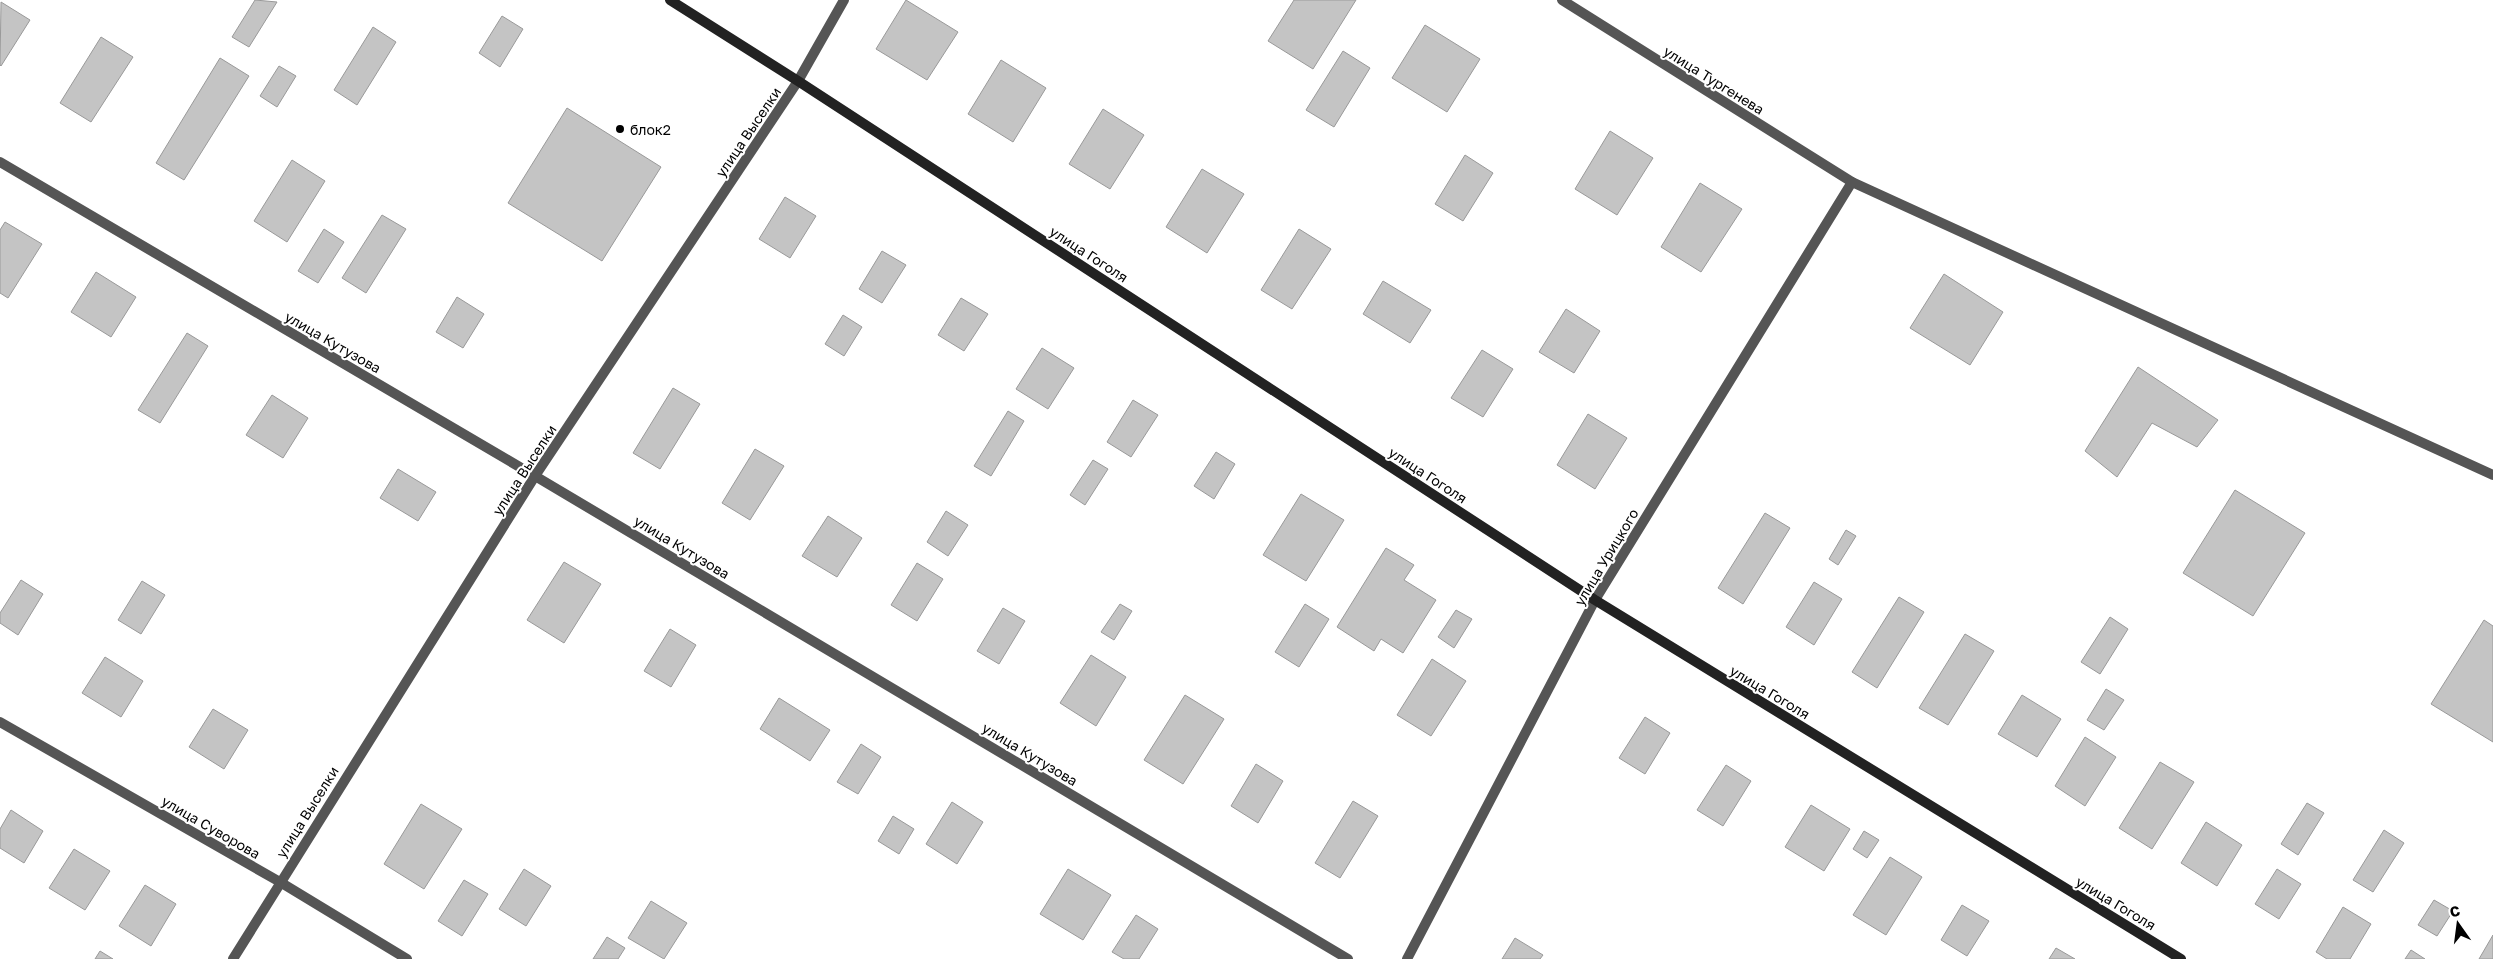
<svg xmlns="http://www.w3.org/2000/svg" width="2493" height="959" font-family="'Golos Text',sans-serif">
<rect width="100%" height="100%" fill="#fff"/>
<g fill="#c4c4c4" stroke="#999">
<path d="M255 0 277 2 249 47 232 37Z"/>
<path d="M906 0 958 32 927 80 876 49Z"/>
<path d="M1294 0H1356L1313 69 1268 41Z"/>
<path d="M1 2 30 20 1 66 0 65Z"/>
<path d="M502 16 523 29 500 67 479 53Z"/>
<path d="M1425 25 1480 59 1447 112 1392 78Z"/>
<path d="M373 27 396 42 357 105 334 90Z"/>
<path d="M101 37 133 57 91 122 60 103Z"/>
<path d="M1343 51 1370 68 1334 127 1306 110Z"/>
<path d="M220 58 249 76 184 180 156 163Z"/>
<path d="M1001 60 1046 88 1013 142 968 114Z"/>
<path d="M279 66 296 76 277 107 260 96Z"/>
<path d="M567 108 661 167 602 261 508 203Z"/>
<path d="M1103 109 1144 135 1110 189 1069 164Z"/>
<path d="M1610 131 1653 158 1617 215 1575 189Z"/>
<path d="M1465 155 1493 173 1463 221 1435 204Z"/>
<path d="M292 160 325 181 287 242 254 221Z"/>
<path d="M1202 169 1244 194 1207 253 1166 227Z"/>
<path d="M1700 183 1742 209 1701 272 1661 247Z"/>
<path d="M785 197 816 216 790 258 759 239Z"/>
<path d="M382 215 406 229 366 293 342 278Z"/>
<path d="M5 222 42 244 8 298 0 293V230Z"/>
<path d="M324 229 344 242 318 283 298 271Z"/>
<path d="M1299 229 1331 249 1292 309 1261 290Z"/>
<path d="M882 251 906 265 882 303 859 289Z"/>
<path d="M96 272 136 297 111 337 71 312Z"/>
<path d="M1944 274 2003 312 1970 365 1910 328Z"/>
<path d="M1383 281 1431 310 1410 343 1363 314Z"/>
<path d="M457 297 484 314 463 348 436 332Z"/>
<path d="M961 298 988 314 964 351 938 335Z"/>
<path d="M1566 309 1600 331 1574 373 1539 352Z"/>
<path d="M843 315 862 327 844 356 825 344Z"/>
<path d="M187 333 208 346 160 423 138 410Z"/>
<path d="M1042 348 1074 368 1048 409 1016 389Z"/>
<path d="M1482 350 1513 369 1483 417 1451 398Z"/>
<path d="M2138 367 2218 420 2197 447 2152 423 2117 477 2085 451Z"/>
<path d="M673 388 700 404 660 469 633 453Z"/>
<path d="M272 395 308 418 283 458 246 435Z"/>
<path d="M1133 400 1158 415 1131 457 1107 442Z"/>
<path d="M1008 411 1024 421 991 476 974 466Z"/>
<path d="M1588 414 1627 438 1595 489 1557 465Z"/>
<path d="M755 449 784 466 750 520 722 503Z"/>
<path d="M1216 452 1235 464 1214 499 1194 486Z"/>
<path d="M1093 460 1108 469 1085 505 1070 495Z"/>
<path d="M398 469 436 492 418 521 380 498Z"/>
<path d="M2235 490 2305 533 2253 616 2183 573Z"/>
<path d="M1301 494 1344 520 1306 581 1263 555Z"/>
<path d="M946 511 968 525 948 556 927 542Z"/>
<path d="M1765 513 1790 528 1743 604 1718 588Z"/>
<path d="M828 516 862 538 837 577 802 556Z"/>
<path d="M1846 530 1856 536 1838 565 1829 559Z"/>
<path d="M1386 548 1414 565 1404 580 1436 600 1403 653 1381 639 1374 651 1337 627Z"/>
<path d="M564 562 601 584 564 643 527 620Z"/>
<path d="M917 563 943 579 917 621 891 605Z"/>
<path d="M21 580 43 594 18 635 0 623V613Z"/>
<path d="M142 581 165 595 141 634 118 620Z"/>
<path d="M1814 582 1842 599 1814 645 1786 627Z"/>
<path d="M1899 597 1924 612 1877 688 1852 672Z"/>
<path d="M1120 604 1132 611 1114 640 1101 632Z"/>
<path d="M1305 604 1329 619 1299 667 1275 652Z"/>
<path d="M1003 608 1025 621 999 664 977 651Z"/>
<path d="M1456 610 1472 619 1454 648 1438 637Z"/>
<path d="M2110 617 2128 629 2100 674 2081 662Z"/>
<path d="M2484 620 2493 626V742L2431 704Z"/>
<path d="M670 629 696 645 671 687 644 671Z"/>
<path d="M1965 634 1994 651 1948 725 1919 708Z"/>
<path d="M1091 655 1126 677 1096 726 1060 703Z"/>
<path d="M105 657 143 681 121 717 82 693Z"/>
<path d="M1432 659 1466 681 1431 736 1397 715Z"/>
<path d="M2106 689 2124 700 2104 730 2087 720Z"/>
<path d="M1185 695 1224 719 1183 784 1144 760Z"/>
<path d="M2022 695 2061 719 2037 757 1998 734Z"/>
<path d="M779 698 830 730 810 761 760 729Z"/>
<path d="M213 709 248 730 224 769 189 747Z"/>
<path d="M1645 717 1670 733 1645 774 1619 758Z"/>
<path d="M2085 737 2116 757 2085 806 2055 786Z"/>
<path d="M861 744 881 757 858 794 837 782Z"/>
<path d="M2160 762 2194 782 2152 849 2119 828Z"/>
<path d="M1256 764 1283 781 1258 823 1231 806Z"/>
<path d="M1726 765 1751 781 1723 826 1697 810Z"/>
<path d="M1353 801 1378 816 1340 878 1315 863Z"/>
<path d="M952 802 983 822 957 864 926 844Z"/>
<path d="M2307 803 2324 813 2298 855 2281 844Z"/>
<path d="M421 804 462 829 424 889 384 864Z"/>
<path d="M1811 805 1850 829 1824 871 1785 847Z"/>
<path d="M11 810 43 831 24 863 0 848V829Z"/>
<path d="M893 816 914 829 899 854 878 841Z"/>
<path d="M2206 822 2242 845 2217 886 2181 863Z"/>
<path d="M2384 830 2404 843 2373 892 2353 880Z"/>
<path d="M1864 831 1879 840 1867 858 1853 849Z"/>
<path d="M74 849 110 871 85 910 49 888Z"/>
<path d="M1890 857 1922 877 1886 935 1853 915Z"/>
<path d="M524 869 551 886 526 926 499 909Z"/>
<path d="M1068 869 1111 895 1083 940 1040 914Z"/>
<path d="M2277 869 2301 884 2279 919 2255 904Z"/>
<path d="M464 880 488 894 462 936 438 921Z"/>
<path d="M145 885 176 904 151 946 119 926Z"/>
<path d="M2434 900 2453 911 2437 936 2418 925Z"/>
<path d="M651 901 687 923 664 959 628 938Z"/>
<path d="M1962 905 1989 921 1967 956 1941 940Z"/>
<path d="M2343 907 2371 924 2350 959H2327L2316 952Z"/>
<path d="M1136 915 1158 929 1139 959H1124L1112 952Z"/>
<path d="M2493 935V959H2479Z"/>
<path d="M607 937 625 948 618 959H593Z"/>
<path d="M1515 938 1543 955 1540 959H1502Z"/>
<path d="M2056 948 2075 959H2049Z"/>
<path d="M2411 950 2425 959H2405Z"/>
<path d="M100 951 113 959H95Z"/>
</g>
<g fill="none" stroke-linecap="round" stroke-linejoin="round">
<g stroke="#555" stroke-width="10">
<path d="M1562 0 1852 182 2493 475"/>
<path d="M0 162 535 476 1348 959"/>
<path d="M0 722 280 882 407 959"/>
<path d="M233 959 535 476 798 81 844 0"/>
<path d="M1407 959 1595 600 1852 182"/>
</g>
<path stroke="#222" stroke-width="10" d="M670 0 798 81 1595 600 2181 959"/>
</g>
<circle fill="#000" stroke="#fff" stroke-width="2" cx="620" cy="129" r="5"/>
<g text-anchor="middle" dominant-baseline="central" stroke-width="4" stroke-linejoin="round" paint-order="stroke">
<g font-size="14" fill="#000" stroke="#fff">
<text transform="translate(1714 80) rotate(32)">улица Тургенева</text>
<text transform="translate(748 132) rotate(-56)">улица Выселки</text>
<text transform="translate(1089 254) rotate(33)">улица Гоголя</text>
<text transform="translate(333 342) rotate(30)">улица Кутузова</text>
<text transform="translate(524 470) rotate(-57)">улица Выселки</text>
<text transform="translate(1428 475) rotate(33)">улица Гоголя</text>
<text transform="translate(682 547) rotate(31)">улица Кутузова</text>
<text transform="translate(1606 557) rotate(-59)">улица Урицкого</text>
<text transform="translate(1770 692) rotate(31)">улица Гоголя</text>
<text transform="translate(1030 754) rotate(31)">улица Кутузова</text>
<text transform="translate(307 812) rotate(-58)">улица Выселки</text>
<text transform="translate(211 827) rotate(30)">улица Суворова</text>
<text transform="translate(2116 903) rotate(31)">улица Гоголя</text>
</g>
<g font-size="14" fill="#000" stroke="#fff" text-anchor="start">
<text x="630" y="129">блок2</text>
</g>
</g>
<g transform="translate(2458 924) rotate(346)" stroke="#ffffff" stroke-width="4" paint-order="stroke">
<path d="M0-4L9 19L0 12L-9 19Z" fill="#000000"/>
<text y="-8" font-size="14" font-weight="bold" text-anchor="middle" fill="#000000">С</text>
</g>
</svg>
